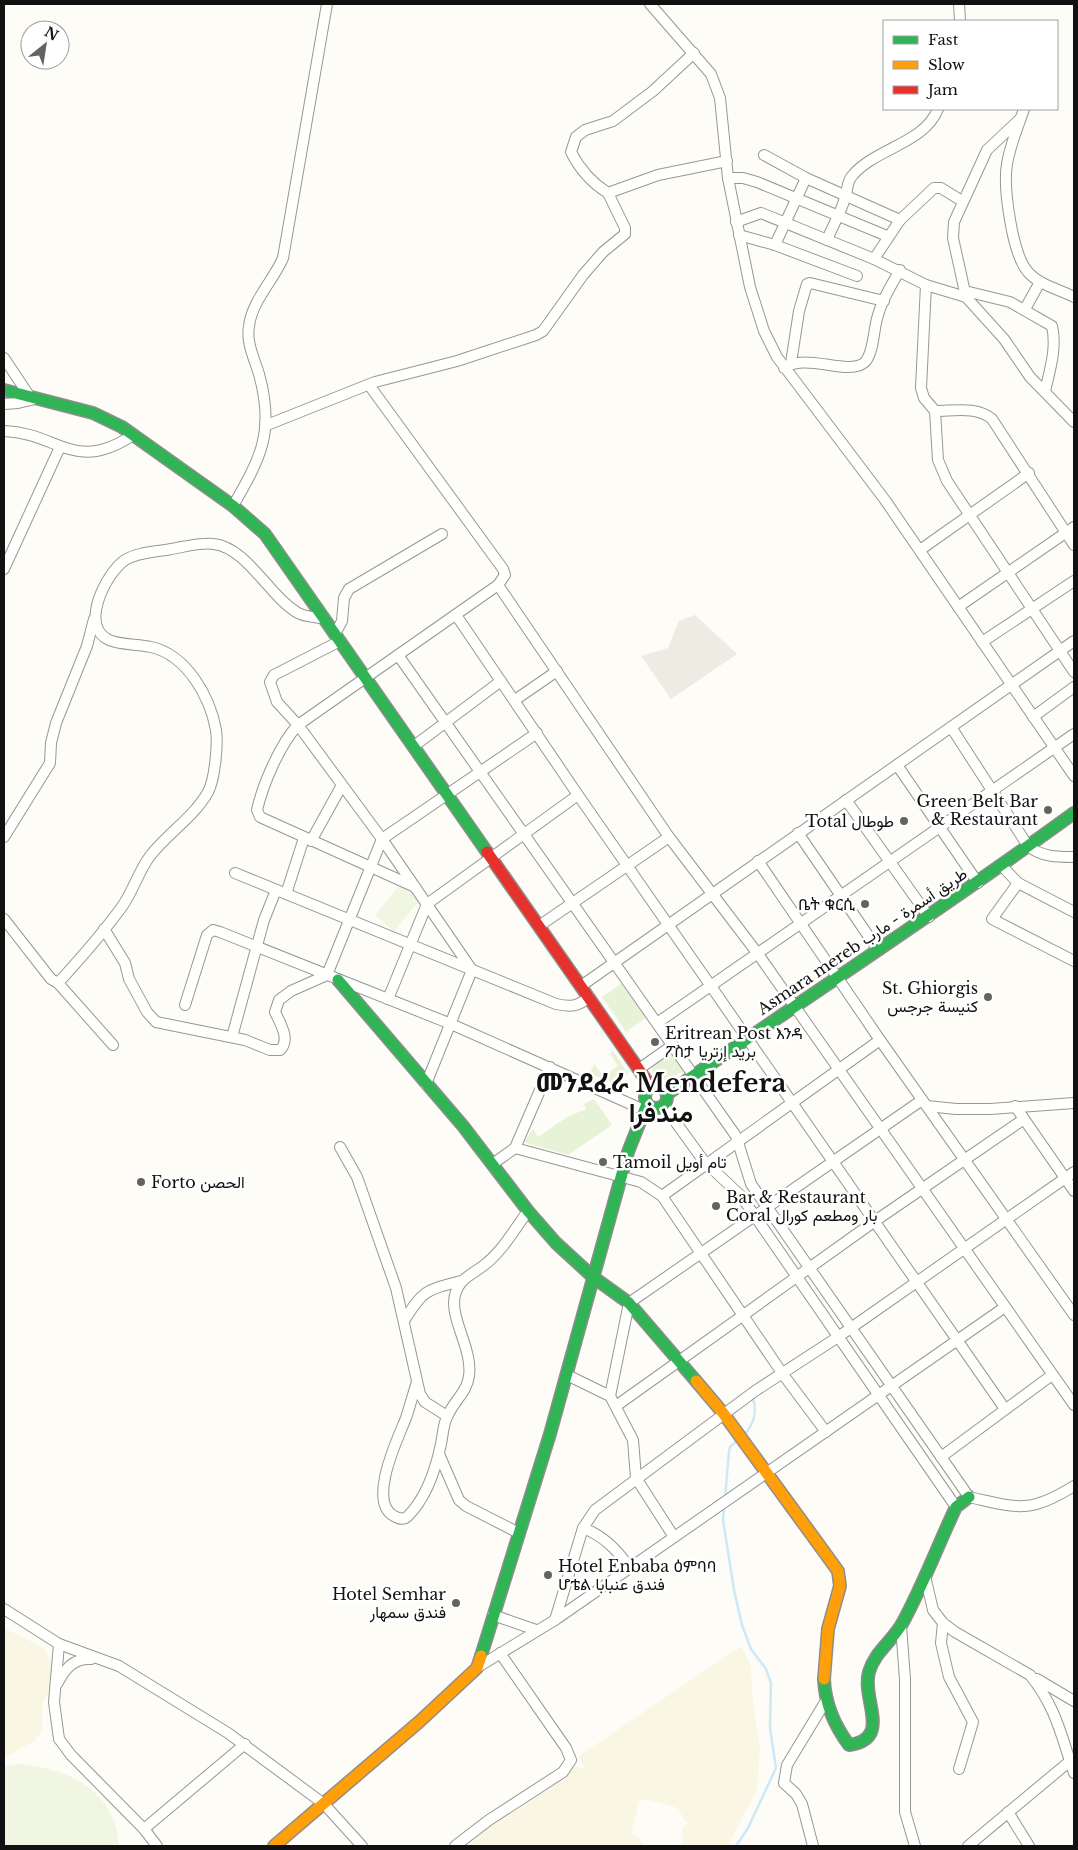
<svg xmlns="http://www.w3.org/2000/svg" width="1078" height="1850" font-family="'Libre Baskerville',Vazirmatn,'Noto Sans Ethiopic',serif">
<rect width="100%" height="100%" fill="#fdfcf7"/>
<g fill="#f9f7e4">
<path d="M4 1628 42 1647 50 1659 52 1672 50 1687 42 1706V1732L34 1741 4 1758Z"/>
<path d="M741 1646 751 1666 753 1703 760 1749 757 1789 728 1846H676L683 1843 682 1829 685 1824H689L684 1820 678 1808 649 1800 639 1801 632 1833 640 1839 644 1846H455L573 1765 585 1770 579 1756Z"/>
</g>
<g fill="#e7f3d7">
<path d="M621 984 646 1018 626 1032 602 997Z"/>
<path d="M613 1051 628 1073 614 1083 590 1074 594 1064 603 1076 618 1066 610 1053Z"/>
<path d="M670 1052 683 1071 667 1080 657 1079 652 1071 654 1063Z"/>
<path d="M594 1099 612 1125 568 1155 524 1142 533 1129 538 1137 567 1117 586 1109 584 1104Z"/>
</g>
<g fill="#f0f6e1">
<path d="M400 885 419 901 394 931 375 915Z"/>
<path d="M20 1764C69 1769 115 1790 119 1846H4V1767Z"/>
</g>
<path fill="#edebe2" d="M695 615 737 654 671 699 641 656 668 648 679 621Z"/>
<g fill="none" stroke-linecap="round" stroke-linejoin="round">
<g stroke="#cde8f7" stroke-width="2.5">
<path d="M744 1435C754 1424 758 1410 752 1396"/>
<path d="M725 1498 729 1451 730 1447 738 1440"/>
<path d="M724 1506 723 1520 734 1590 742 1625 751 1649 766 1669 771 1683 770 1728 776 1768 748 1828 736 1846"/>
</g>
<g stroke="#979795" stroke-width="12">
<g id="street">
<path d="M650 4 711 74 720 98 728 178 750 287 764 331 777 357 885 500 1074 776"/>
<path d="M959 4 960 21"/>
<path d="M694 53 653 91 613 121 585 130 576 137 571 152C579 168 592 183 608 193L658 175 727 161"/>
<path d="M1024 109C1018 127 1010 145 1007 164 1003 187 1012 254 1028 272 1039 285 1059 289 1074 297"/>
<path d="M764 155 806 178 900 220"/>
<path d="M728 178H743L757 182 887 236"/>
<path d="M736 222 761 213 874 259 926 285 921 388 924 398 935 411 938 460 947 481 1074 672"/>
<path d="M739 235 775 245 857 276"/>
<path d="M827 240C833 225 843 209 846 194 848 187 847 182 852 176 875 148 924 144 938 109"/>
<path d="M775 245 806 178"/>
<path d="M874 259 900 220 934 188H941L962 201"/>
<path d="M926 285 966 297 1004 339 1030 377 1074 422"/>
<path d="M965 291 1010 302 1052 326C1057 347 1050 370 1045 391"/>
<path d="M966 297 953 238 954 222 987 150 1020 119"/>
<path d="M1025 309 1040 282"/>
<path d="M4 358 30 397"/>
<path d="M791 363 799 311 807 284 810 283 884 301"/>
<path d="M784 368C802 356 828 367 848 367 855 367 862 366 866 361 875 348 873 327 879 312 883 298 892 284 900 270"/>
<path d="M369 385 503 569 505 575 498 585 298 725C280 744 263 784 257 810L260 817 415 887"/>
<path d="M4 404 18 403 35 399"/>
<path d="M935 411C954 411 977 406 992 419L1074 545"/>
<path d="M267 425 375 382 457 361 536 335 543 331 583 275 603 252 625 234V228L608 193"/>
<path d="M4 431C59 433 74 474 133 435"/>
<path d="M233 506C261 457 275 432 259 374 254 358 246 342 249 326 252 301 273 281 283 258L327 4"/>
<path d="M920 550 1029 473"/>
<path d="M4 569 60 447"/>
<path d="M498 585 669 837 758 954 1074 1405"/>
<path d="M958 607 1074 527"/>
<path d="M456 615 578 795 1005 1409"/>
<path d="M335 634 342 621 344 598 349 589 442 534"/>
<path d="M340 641 274 675 270 682 277 702 298 725 382 839 472 970 426 1084"/>
<path d="M982 642 1074 581"/>
<path d="M398 655 736 1136 751 1184 969 1497C1019 1508 1029 1514 1074 1486"/>
<path d="M515 700 557 671"/>
<path d="M1033 717 1074 687"/>
<path d="M951 727 1028 846C1042 857 1057 857 1074 857"/>
<path d="M414 746 501 681"/>
<path d="M897 765 978 883"/>
<path d="M846 800 929 917"/>
<path d="M798 833 878 950"/>
<path d="M4 837 50 763 51 743 56 723 87 646 94 619"/>
<path d="M311 841 342 785"/>
<path d="M758 861 880 1040 1074 1315"/>
<path d="M1001 865 1018 883 1074 912"/>
<path d="M235 873 556 1004C570 1007 578 1007 589 997"/>
<path d="M1018 883 992 919 1074 961"/>
<path d="M286 894 304 838"/>
<path d="M4 919 51 979 58 983"/>
<path d="M539 926 669 837"/>
<path d="M104 929 125 963 129 979 147 1012 156 1022 245 1040 270 1050H280C291 1040 280 1023 275 1012L279 1000 291 991 327 975 382 839 537 733"/>
<path d="M581 986 1074 641"/>
<path d="M388 999 427 904 578 795"/>
<path d="M185 1005 207 935 213 930 220 932 451 1024 644 1110"/>
<path d="M657 1023 1074 734"/>
<path d="M232 1037 264 920 276 890"/>
<path d="M113 1045 58 983C80 959 102 934 121 908 133 892 138 872 150 856 168 833 194 817 208 792 215 779 218 744 216 730 210 697 187 655 151 647 138 644 120 645 109 640 79 626 106 573 125 560 138 552 156 552 171 549 184 547 201 542 214 544 247 548 269 596 298 613 305 617 317 617 325 619"/>
<path d="M639 1069 673 1045"/>
<path d="M664 1106 703 1160 741 1196 956 1507"/>
<path d="M927 1106 956 1109H990L1074 1103"/>
<path d="M1015 1106 1074 1191"/>
<path d="M340 1147 357 1177 396 1288 420 1394 425 1402 447 1416"/>
<path d="M515 1148 641 1182 662 1196 782 1373 826 1432"/>
<path d="M494 1163 515 1148 550 1067"/>
<path d="M662 1196 880 1040"/>
<path d="M404 1321C423 1290 426 1290 461 1281"/>
<path d="M567 1375 610 1396 633 1440 636 1478 674 1537"/>
<path d="M417 1382C413 1394 410 1406 406 1418 398 1438 367 1502 394 1516 399 1519 404 1520 408 1516 426 1498 436 1468 441 1444 443 1435 443 1423 448 1415 454 1401 467 1392 469 1376 473 1349 449 1318 455 1295 459 1279 471 1275 483 1266 502 1252 514 1230 528 1211"/>
<path d="M610 1396 629 1303 922 1100"/>
<path d="M616 1406 875 1221 1024 1119"/>
<path d="M439 1454 459 1500 466 1506 519 1533"/>
<path d="M941 1457 1052 1375"/>
<path d="M583 1528 595 1510 755 1391 838 1337 1074 1172"/>
<path d="M925 1576 933 1610 943 1623 955 1632 1030 1675C1056 1707 1061 1735 1074 1773"/>
<path d="M4 1609 59 1644 119 1666 228 1733 324 1804 362 1846"/>
<path d="M493 1615 536 1630"/>
<path d="M555 1620 583 1528C604 1536 617 1550 630 1568"/>
<path d="M943 1623 941 1643 949 1677 973 1722 959 1769"/>
<path d="M901 1626 905 1679V1812L915 1846"/>
<path d="M59 1644 54 1702 59 1739 71 1755 144 1829 157 1846"/>
<path d="M478 1667 555 1620 1005 1307"/>
<path d="M1037 1679 1074 1701"/>
<path d="M57 1684C65 1669 73 1658 91 1659"/>
<path d="M1008 1812 1029 1846"/>
<path d="M144 1829 245 1744"/>
<path d="M455 1846 489 1820 563 1772 571 1760 566 1748 500 1653"/>
<path d="M813 1846 802 1804 796 1794 784 1783 787 1765 827 1699"/>
<path d="M968 1846 1070 1761"/>
</g>
</g>
<g stroke="#8e8d8b" stroke-width="14">
<g id="fast">
<path d="M4 390 93 413 122 427 233 506 265 534 487 852"/>
<path d="M338 980 463 1126 528 1211 556 1243 593 1277 629 1303 696 1381"/>
<circle cx="656" cy="1097" r="11"/>
<path d="M667 1094C802 1000 941 910 1074 813"/>
<path d="M481 1656 550 1434 628 1152 647 1104"/>
<path d="M824 1679C825 1704 834 1725 849 1745 893 1739 861 1699 869 1672 875 1651 893 1641 903 1622 923 1585 938 1545 956 1507L969 1497"/>
</g>
</g>
<g stroke="#8e8d8b" stroke-width="14">
<g id="slow">
<path d="M696 1381 723 1413 838 1571 840 1586 828 1629 824 1679"/>
<path d="M274 1846 419 1722 477 1668 481 1656"/>
</g>
</g>
<g stroke="#8e8d8b" stroke-width="14">
<path id="jam" d="M487 852 651 1087"/>
</g>
<use href="#street" stroke="#fffffe" stroke-width="10"/>
<use href="#fast" stroke="#30b455" stroke-width="11"/>
<use href="#slow" stroke="#ff9f0a" stroke-width="11"/>
<use href="#jam" stroke="#e5322d" stroke-width="11"/>
</g>
<g fill="#646362" stroke="#fff" stroke-width="2">
<circle cx="1048" cy="810" r="5"/>
<circle cx="904" cy="821" r="5"/>
<circle cx="865" cy="904" r="5"/>
<circle cx="988" cy="997" r="5"/>
<circle cx="655" cy="1042" r="5"/>
<circle cx="603" cy="1162" r="5"/>
<circle cx="141" cy="1182" r="5"/>
<circle cx="716" cy="1206" r="5"/>
<circle cx="548" cy="1575" r="5"/>
<circle cx="456" cy="1603" r="5"/>
</g>
<g text-anchor="middle" dominant-baseline="central" stroke-width="5" stroke-linejoin="round" paint-order="stroke">
<g font-size="16" fill="#111" stroke="#fff" text-anchor="end">
<text x="1038" y="801">Green Belt Bar<tspan x="1038" dy="18">&amp; Restaurant</tspan></text>
<text x="894" y="821">Total طوطال</text>
<text x="855" y="904">ቤት ቁርሲ</text>
<text x="978" y="988">St. Ghiorgis<tspan x="978" dy="18">كنيسة جرجس</tspan></text>
<text x="665" y="1033" text-anchor="start">Eritrean Post እንዳ<tspan x="665" dy="18">ፖስታ بريد إرتريا</tspan></text>
<text x="613" y="1162" text-anchor="start">Tamoil تام أويل</text>
<text x="151" y="1182" text-anchor="start">Forto الحصن</text>
<text x="726" y="1197" text-anchor="start">Bar &amp; Restaurant<tspan x="726" dy="18">Coral بار ومطعم كورال</tspan></text>
<text x="558" y="1566" text-anchor="start">Hotel Enbaba ዕምባባ<tspan x="558" dy="18">ሆቴል فندق عنبابا</tspan></text>
<text x="446" y="1594">Hotel Semhar<tspan x="446" dy="18">فندق سمهار</tspan></text>
</g>
<g font-size="16" fill="#111" stroke="#fff">
<text transform="translate(862 941) rotate(-34)">Asmara mereb طريق أسمرة - مارب</text>
</g>
<g font-size="26" font-weight="bold" fill="#111" stroke="#fff">
<text x="661" y="1083">መንደፈራ Mendefera<tspan x="661" dy="30">مندفرا</tspan></text>
</g>
</g>
<rect width="1078" height="1850" fill="none" stroke="#111111" stroke-width="10"/>
<rect x="883" y="20" width="175" height="90" fill="#ffffff" stroke="#a0a0a0"/>
<rect x="893" y="36" width="25" height="8" fill="#30b455" stroke="#a0a0a0"/>
<text x="928" y="45" font-size="15" fill="#111111">Fast</text>
<rect x="893" y="61" width="25" height="8" fill="#ff9f0a" stroke="#a0a0a0"/>
<text x="928" y="70" font-size="15" fill="#111111">Slow</text>
<rect x="893" y="86" width="25" height="8" fill="#e5322d" stroke="#a0a0a0"/>
<text x="928" y="95" font-size="15" fill="#111111">Jam</text>
<g transform="translate(45 45) rotate(30)"><circle r="24" fill="#ffffff" stroke="#a0a0a0"/>
<path d="M0-4L9 19L0 12L-9 19Z" fill="#646362"/>
<text y="-8" font-size="14" font-weight="bold" text-anchor="middle" fill="#111111">N</text>
</g>
</svg>
